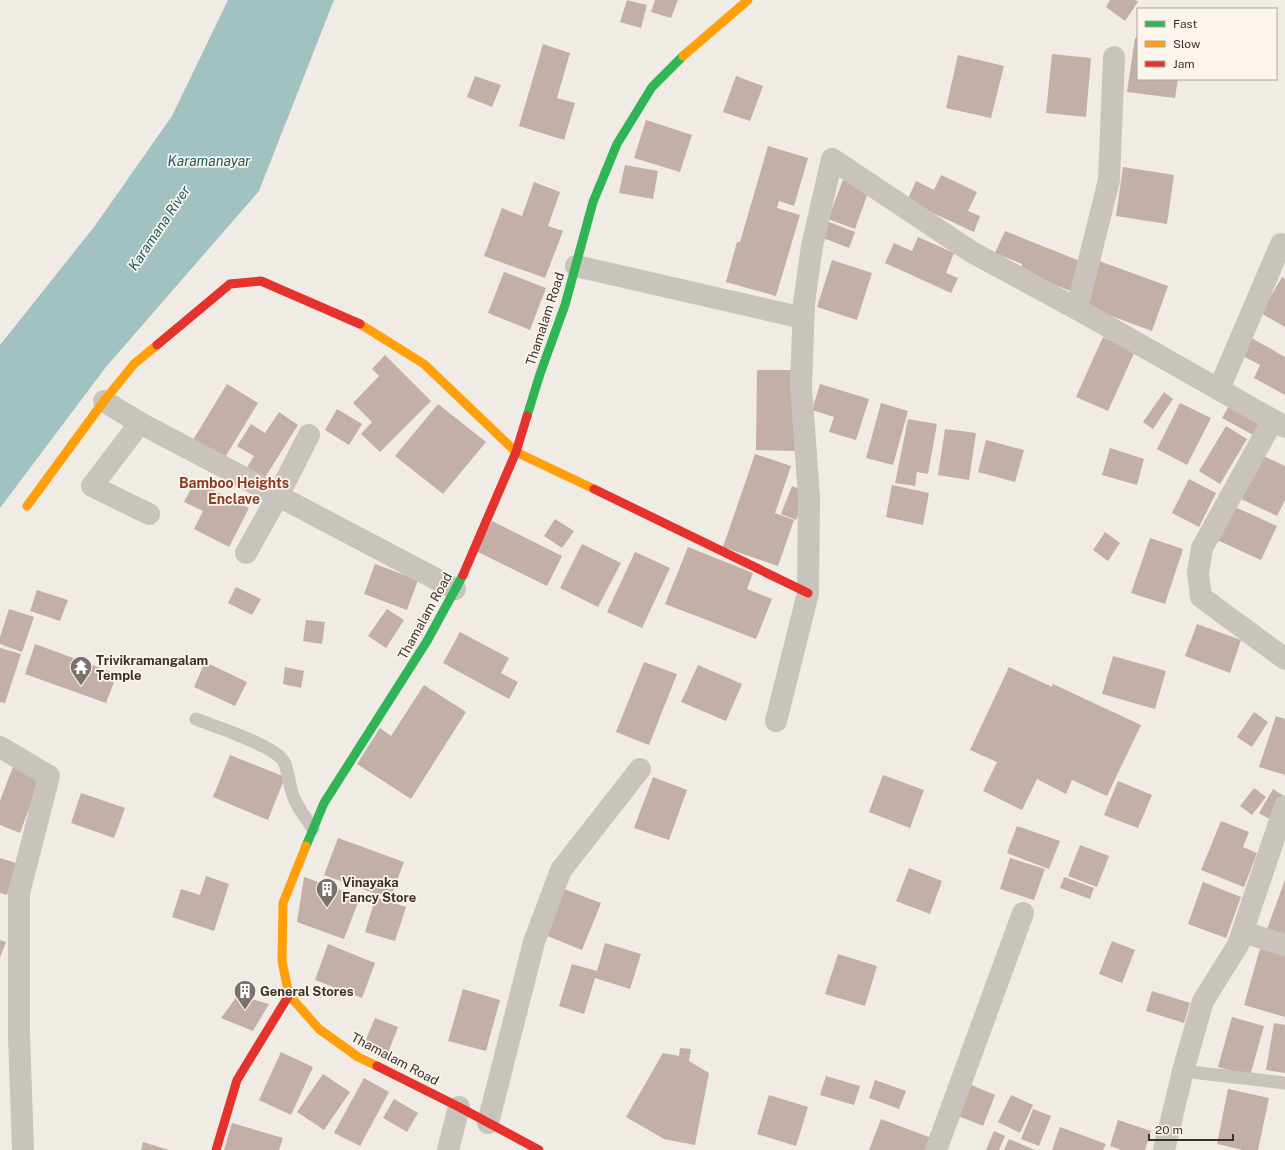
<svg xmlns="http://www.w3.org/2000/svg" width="1285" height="1150" font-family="'Public Sans',sans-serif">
<rect width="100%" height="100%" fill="#f0ebe5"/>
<path fill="#a1c2c1" d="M228 0H334L259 191 106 367 0 508V345L94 227 172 116Z"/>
<g fill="#c3afa7">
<path d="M627 0 647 5 641 28 620 22Z"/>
<path d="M655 0H678L671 18 651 12Z"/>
<path d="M1110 0H1135L1138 2 1125 21 1106 7Z"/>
<path d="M1135 38H1138V79H1178L1175 98 1127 92Z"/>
<path d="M543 44 570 53 557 98 575 103 564 140 519 126Z"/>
<path d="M1052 54 1091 58 1086 117 1046 113Z"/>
<path d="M958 55 1004 66 991 118 946 108Z"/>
<path d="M475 76 501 85 492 107 467 97Z"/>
<path d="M736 76 763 86 750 121 723 112Z"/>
<path d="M646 120 692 135 680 172 634 158Z"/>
<path d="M768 146 808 158 794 206 779 201 777 208 800 215 776 296 726 282 737 242H740Z"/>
<path d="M625 165 658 171 653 199 619 193Z"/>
<path d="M1123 167 1174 175 1167 224 1116 216Z"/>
<path d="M941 175 977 192 968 211 980 216 974 232 907 201 916 181 934 190Z"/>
<path d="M843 180 869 190 855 229 828 219Z"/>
<path d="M534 182 560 192 548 226 563 231 545 278 484 256 502 208 522 216Z"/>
<path d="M824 220 855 232 849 248 818 236Z"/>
<path d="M1005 231 1085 263 1073 292 1020 271 1022 264 995 253Z"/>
<path d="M918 237 954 253 946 273 958 278 951 293 885 263 894 243 912 251Z"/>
<path d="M832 260 872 273 857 320 817 307Z"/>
<path d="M1099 261 1168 286 1152 331 1082 305Z"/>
<path d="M504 272 546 288 530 330 488 313Z"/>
<path d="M1282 277 1285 279V327L1261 313Z"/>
<path d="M1248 336 1285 357V395L1254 378 1260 365 1239 354Z"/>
<path d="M1103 337 1135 351 1108 411 1076 397Z"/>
<path d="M385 355 431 401 380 452 361 434 372 422 353 403 379 376 372 369Z"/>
<path d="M757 370H798L797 451 756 450Z"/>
<path d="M227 384 258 403 224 459 193 440Z"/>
<path d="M820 384 869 399 856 440 829 432 834 417 812 410Z"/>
<path d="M1164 392 1173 399 1153 429 1143 422Z"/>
<path d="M881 403 908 411 893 465 866 458Z"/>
<path d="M1180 403 1211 418 1187 465 1157 449Z"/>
<path d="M438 404 486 442 443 494 395 456Z"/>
<path d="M1229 406 1262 424 1255 436 1222 418Z"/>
<path d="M337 409 362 424 349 445 325 430Z"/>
<path d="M279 412 298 425 264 479 246 469 254 456 237 446 251 424 265 433Z"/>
<path d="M908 419 937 424 928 474 917 472 915 486 895 483Z"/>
<path d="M1226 426 1247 439 1220 484 1199 471Z"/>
<path d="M945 429 976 433 969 480 938 475Z"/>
<path d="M986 440 1024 450 1015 482 978 472Z"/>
<path d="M1110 448 1144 459 1137 485 1102 475Z"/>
<path d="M1257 453 1285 466V500L1277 516 1237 497Z"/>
<path d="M755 454 791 466 775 513 794 520 778 566 723 547Z"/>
<path d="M1189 479 1216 493 1199 527 1172 513Z"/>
<path d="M195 481 249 508 229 547 194 529 203 511 184 502Z"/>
<path d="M892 485 929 493 923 525 886 517Z"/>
<path d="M792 486 807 492 796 520 781 514Z"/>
<path d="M1233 506 1277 526 1261 560 1217 540Z"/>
<path d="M555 519 574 531 562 548 544 536Z"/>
<path d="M492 521 562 556 547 586 476 551Z"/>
<path d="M1105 532 1120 543 1108 561 1093 550Z"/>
<path d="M1150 538 1183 549 1165 604 1131 593Z"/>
<path d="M582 544 621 563 598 607 560 588Z"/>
<path d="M688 547 753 573 747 589 772 599 756 639 665 604Z"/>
<path d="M635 552 670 568 642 628 607 612Z"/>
<path d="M375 564 418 580 407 610 364 594Z"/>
<path d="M236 587 261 599 252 615 228 603Z"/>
<path d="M37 590 68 600 60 621 30 611Z"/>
<path d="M9 609 34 617 22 652 0 644V637Z"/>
<path d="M387 609 404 620 386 648 368 636Z"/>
<path d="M306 620 325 622 322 644 303 641Z"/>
<path d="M1197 624 1241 640 1230 673 1185 656Z"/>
<path d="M460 632 509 658 501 673 518 682 509 699 443 663Z"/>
<path d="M35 644 117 674 106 703 25 674Z"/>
<path d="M0 648 21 654 5 703 0 702Z"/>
<path d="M1113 656 1166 671 1155 709 1102 694Z"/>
<path d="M205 662 247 682 235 706 194 687Z"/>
<path d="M644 662 677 674 649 745 616 732Z"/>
<path d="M698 665 742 684 726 721 681 702Z"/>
<path d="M285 667 304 671 301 688 283 684Z"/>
<path d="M1009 667 1052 687 1053 684 1141 725 1107 796 1072 780 1066 794 1037 779 1022 810 983 791 997 762 970 750Z"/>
<path d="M424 685 466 712 411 799 357 764 380 728 391 736Z"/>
<path d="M1254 712 1268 722 1252 747 1237 737Z"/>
<path d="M1276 716 1285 719V775L1259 767Z"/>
<path d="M230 755 285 777 268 820 213 797Z"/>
<path d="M14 764 42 774 20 833 0 825V801Z"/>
<path d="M883 775 924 790 910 828 869 812Z"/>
<path d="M653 777 687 790 669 840 634 828Z"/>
<path d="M1118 781 1152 795 1138 828 1104 815Z"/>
<path d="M1254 788 1266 797 1252 815 1240 806Z"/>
<path d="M1273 789 1284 796 1271 820 1259 813Z"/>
<path d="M81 793 125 808 114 838 71 823Z"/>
<path d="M1221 821 1249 832 1243 847 1257 853 1244 887 1201 870Z"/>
<path d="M1017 826 1060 841 1049 869 1007 853Z"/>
<path d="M338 838 404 862 390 899 324 875Z"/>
<path d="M1080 845 1109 856 1097 887 1068 876Z"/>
<path d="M0 858 16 863 7 895 0 893Z"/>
<path d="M1010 858 1045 869 1034 900 1000 889Z"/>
<path d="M909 868 942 881 930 914 896 901Z"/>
<path d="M206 876 229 884 214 931 172 917 181 889 200 895Z"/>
<path d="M304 877 360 897 344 939 297 922Z"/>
<path d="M1064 877 1094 888 1090 899 1060 888Z"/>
<path d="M1285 880V936L1267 929Z"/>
<path d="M1203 882 1241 897 1226 938 1188 924Z"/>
<path d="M564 889 601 903 582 950 545 935Z"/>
<path d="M376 897 406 907 395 941 365 932Z"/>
<path d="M0 940 6 942 0 957Z"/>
<path d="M1112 941 1135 950 1122 983 1099 974Z"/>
<path d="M1262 942 1285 949V1017L1244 1005Z"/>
<path d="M605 943 641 954 630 989 595 978 584 1014 559 1006 572 964 597 971Z"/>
<path d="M328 944 375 963 362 998 315 980Z"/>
<path d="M838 954 877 966 865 1006 825 994Z"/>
<path d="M463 989 500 1000 486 1051 448 1041Z"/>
<path d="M1152 991 1190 1003 1184 1023 1146 1011Z"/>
<path d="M238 995 269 1004 253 1031 221 1018Z"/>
<path d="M1232 1017 1264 1026 1250 1076 1218 1067Z"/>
<path d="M375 1018 398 1027 388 1053 364 1044Z"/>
<path d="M1274 1023 1285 1025V1073L1266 1070Z"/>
<path d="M680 1048 691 1049 689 1061 709 1073 695 1145 664 1139 626 1117 663 1053 679 1056Z"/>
<path d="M281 1052 313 1067 291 1115 259 1100Z"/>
<path d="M323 1074 350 1092 324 1130 297 1112Z"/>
<path d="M826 1076 860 1086 854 1105 820 1095Z"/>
<path d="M364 1078 389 1092 360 1146 334 1133Z"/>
<path d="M875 1080 906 1091 899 1109 869 1098Z"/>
<path d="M969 1084 995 1095 983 1126 956 1115Z"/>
<path d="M1228 1089 1269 1098 1258 1150H1243L1217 1144Z"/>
<path d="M769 1095 808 1107 796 1146 757 1134Z"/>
<path d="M1011 1095 1033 1105 1020 1133 998 1122Z"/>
<path d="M394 1099 418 1113 407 1132 383 1118Z"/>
<path d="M1033 1109 1051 1116 1039 1146 1021 1139Z"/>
<path d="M881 1119 934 1139 930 1150H869Z"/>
<path d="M1118 1120 1151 1131 1145 1150H1121L1110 1146Z"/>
<path d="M232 1123 283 1138 279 1150H224Z"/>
<path d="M1060 1127 1106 1144 1103 1150H1052Z"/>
<path d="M994 1131 1005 1136 999 1150H986Z"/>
<path d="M1009 1139 1035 1150H1004Z"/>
<path d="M143 1142 169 1150H141Z"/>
</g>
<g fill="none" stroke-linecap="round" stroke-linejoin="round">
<g stroke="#c9c3be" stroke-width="13">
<path d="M196 719C214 726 276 746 284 762 289 773 289 786 294 798 298 809 307 819 313 829"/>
<path d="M1183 1071 1285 1083"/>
</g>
<g stroke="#c9c3be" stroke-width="22">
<path d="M1114 57 1109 180 1077 309 1285 427"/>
<path d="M576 266 803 318"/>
<path d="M1219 389 1281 244"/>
<path d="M104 401 140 423"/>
<path d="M1273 420 1202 548 1198 573 1201 597 1285 659"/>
<path d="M149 514 92 486 140 423 455 589"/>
<path d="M246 553 278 496 309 435"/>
<path d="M776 721 808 593 809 497 801 386 804 303 812 246 832 159 970 251 1077 309"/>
<path d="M0 747 49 776 19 893V1035L23 1150"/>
<path d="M1243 932 1285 945"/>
<path d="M488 1123 534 942 561 870 640 769"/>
<path d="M448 1150 459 1107"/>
<path d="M936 1150 1023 913"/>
<path d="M1164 1150 1183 1071 1203 1001 1238 945 1285 806"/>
</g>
<g stroke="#30b455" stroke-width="9">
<path d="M527 416 540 374 565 305 593 202 617 144 652 87 683 56"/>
<path d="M306 846 324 803 427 641 463 575"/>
</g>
<g stroke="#ff9f0a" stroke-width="9">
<path d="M683 56 748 0"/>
<path d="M360 324 424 364 516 452 594 489"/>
<path d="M27 506 104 401 134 364 157 345"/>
<path d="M306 846 283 903 282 961 289 995 319 1029 358 1057 377 1066"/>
</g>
<g stroke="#e5322d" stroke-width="9">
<path d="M157 345 230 284 261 281 360 324"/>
<path d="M594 489 808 593"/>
<path d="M463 575 516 452 527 416"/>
<path d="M377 1066 459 1107 539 1150"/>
<path d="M216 1150 237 1080 289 995"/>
</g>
</g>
<defs>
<g id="temple-pin" transform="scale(1.15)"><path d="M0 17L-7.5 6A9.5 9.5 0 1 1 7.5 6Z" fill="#7a716c" stroke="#fbf5ee"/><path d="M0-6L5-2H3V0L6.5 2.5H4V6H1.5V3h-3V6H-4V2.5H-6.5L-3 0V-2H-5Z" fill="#fff"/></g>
<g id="building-pin" transform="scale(1.15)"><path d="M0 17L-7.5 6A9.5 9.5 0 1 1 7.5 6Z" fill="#7a716c" stroke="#fbf5ee"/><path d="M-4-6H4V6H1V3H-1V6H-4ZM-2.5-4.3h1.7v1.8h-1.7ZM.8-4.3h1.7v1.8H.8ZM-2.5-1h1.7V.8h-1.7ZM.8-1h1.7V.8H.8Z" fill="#fff"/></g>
</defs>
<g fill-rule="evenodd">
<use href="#temple-pin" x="81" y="667"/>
<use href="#building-pin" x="327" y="889"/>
<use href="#building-pin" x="245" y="991"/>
</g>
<g text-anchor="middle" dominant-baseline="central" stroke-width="3.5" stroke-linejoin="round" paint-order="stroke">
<g font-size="13" fill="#3b302b" stroke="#fbf5ee">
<text transform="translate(545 319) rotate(-72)">Thamalam Road</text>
<text transform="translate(425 616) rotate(-61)">Thamalam Road</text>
<text transform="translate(395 1059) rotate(28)">Thamalam Road</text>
</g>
<g font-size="13" font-weight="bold" fill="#3b302b" stroke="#fbf5ee" text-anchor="start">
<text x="96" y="660">Trivikramangalam<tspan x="96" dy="15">Temple</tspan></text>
<text x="342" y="882">Vinayaka<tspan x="342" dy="15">Fancy Store</tspan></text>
<text x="260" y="991">General Stores</text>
</g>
<g font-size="14" font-style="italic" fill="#1f5a5e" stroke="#fbf5ee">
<text x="209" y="161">Karamanayar</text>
<text transform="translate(159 228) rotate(-56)">Karamana River</text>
</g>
<g font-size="14" font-weight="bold" fill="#8c3b22" stroke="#fbf5ee">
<text x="234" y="483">Bamboo Heights<tspan x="234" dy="16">Enclave</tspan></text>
</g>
</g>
<rect x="1137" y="8" width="140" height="72" fill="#fbf5ee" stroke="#aea6a0"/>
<rect x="1145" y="21" width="20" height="6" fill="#30b455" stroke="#aea6a0"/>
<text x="1173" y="28" font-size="12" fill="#3b302b">Fast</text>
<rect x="1145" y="41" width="20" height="6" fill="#ff9f0a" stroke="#aea6a0"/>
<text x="1173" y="48" font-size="12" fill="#3b302b">Slow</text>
<rect x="1145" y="61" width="20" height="6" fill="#e5322d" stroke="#aea6a0"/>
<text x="1173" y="68" font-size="12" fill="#3b302b">Jam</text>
<path d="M1149 1134v6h84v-6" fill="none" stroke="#3b302b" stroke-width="2"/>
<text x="1155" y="1134" font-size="12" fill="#3b302b" stroke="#fbf5ee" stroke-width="3" paint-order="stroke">20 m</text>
</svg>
